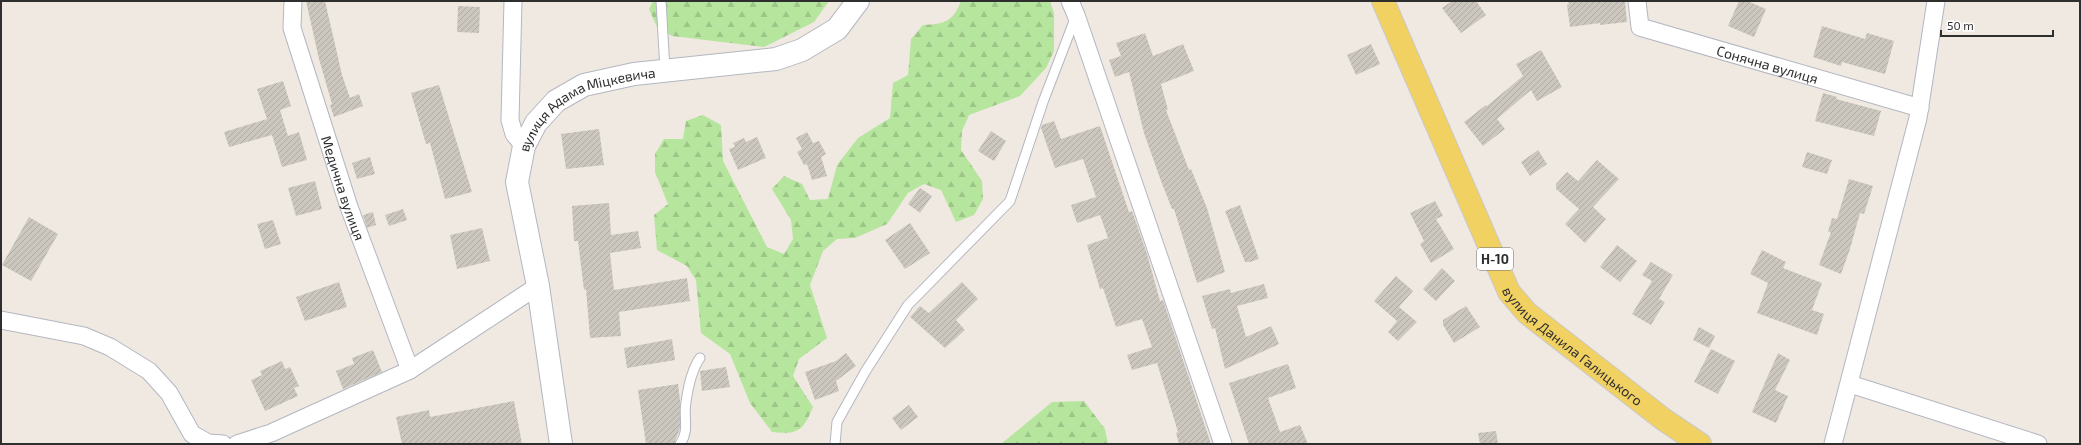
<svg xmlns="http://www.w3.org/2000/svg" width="2081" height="445" font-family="'Exo 2',sans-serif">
<defs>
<pattern id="forest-firs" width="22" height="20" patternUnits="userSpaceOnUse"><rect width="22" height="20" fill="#b6e59e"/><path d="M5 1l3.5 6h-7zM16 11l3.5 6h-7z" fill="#9dc588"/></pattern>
<pattern id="building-hatch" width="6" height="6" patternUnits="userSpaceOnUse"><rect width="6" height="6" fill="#cbc7bf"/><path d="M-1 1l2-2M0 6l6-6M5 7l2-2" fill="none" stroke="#afaba4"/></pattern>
</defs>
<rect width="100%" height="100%" fill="#efe9e1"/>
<g fill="url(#forest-firs)">
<path d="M653 1H829L814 22 764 47 672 36 657 27 649 9Z"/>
<path d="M961 1H1050L1054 13V51L1046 68 1020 96 969 115 962 131 961 150 982 181 983 199 974 215 956 222 941 190 924 184 908 193 887 224 855 238 837 239 823 251 810 285 827 338 799 359 793 376 813 407C803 431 798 435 772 432L750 403 730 354 701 333 696 280 687 266 657 250 654 215 668 204 655 172V154L664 139H683L686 121 703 115 721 125 723 161 767 247 784 254 793 239 791 220 772 189 784 176 802 184 810 200 828 199 837 165 858 138 890 118 893 83 908 75 911 39 923 25C944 24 953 22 961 1Z"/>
<path d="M1084 401 1105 429 1108 444H1001L1052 402Z"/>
</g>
<g fill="url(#building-hatch)">
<path d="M306 1H325L342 75 350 98 359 94 363 106 334 117 330 105 332 104 319 59Z"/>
<path d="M1452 1H1476L1486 15 1461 33 1442 8Z"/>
<path d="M1568 1H1625L1627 22 1600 25V23L1570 27 1567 5 1569 4Z"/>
<path d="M1739 1H1747L1766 9 1754 37 1728 26Z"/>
<path d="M458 6 480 7 479 33 457 32Z"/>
<path d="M1822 26 1865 39 1867 33 1894 41 1885 74 1842 62 1841 66 1813 57Z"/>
<path d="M1145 33 1153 56 1183 44 1194 71 1161 84 1168 110H1166L1189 170 1191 169 1207 208 1225 272 1197 283 1174 209H1172L1161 181 1144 133 1129 72 1115 77 1109 60 1121 56 1116 43Z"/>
<path d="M1371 44 1380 64 1356 75 1347 55Z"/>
<path d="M1541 50 1562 87 1537 101 1531 90 1497 119 1505 129 1483 146 1464 122 1486 105 1487 106 1523 76 1516 64Z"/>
<path d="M283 81 291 106 280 110 288 136 299 132 307 160 282 167 272 135 229 147 224 132 267 119 257 89Z"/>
<path d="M439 85 472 192 445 199 430 143 426 144 411 93Z"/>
<path d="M1823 93 1837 97 1836 99 1881 111 1874 136 1815 121Z"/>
<path d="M1054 121 1061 139 1100 126 1129 212 1132 211 1147 254 1160 301 1163 300 1211 444H1179L1176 433 1178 432 1157 363 1132 370 1127 355 1152 347 1142 319 1116 327 1103 288 1100 289 1087 245 1108 238 1100 215 1077 223 1071 205 1096 197 1083 159 1055 168 1041 128 1042 125Z"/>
<path d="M599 129 604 165 566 169 561 134Z"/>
<path d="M991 131 1006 141 994 161 978 151Z"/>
<path d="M807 132 813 143 819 141 826 154 821 157 827 176 812 180 807 164 804 165 797 152 802 149 796 138Z"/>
<path d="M757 137 766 158 738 170 729 149 735 147 733 143 744 138 746 142Z"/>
<path d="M1538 150 1547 164 1530 176 1521 162Z"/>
<path d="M1807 152 1832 160 1827 174 1802 167Z"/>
<path d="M370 157 375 174 357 179 352 163Z"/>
<path d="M1597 160 1619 179 1593 207 1606 219 1585 243 1565 224 1579 209 1556 189V184L1567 172 1578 181Z"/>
<path d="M1849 179 1873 186 1864 214 1860 213 1850 249 1841 274 1819 265 1831 232H1828L1832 218 1837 219Z"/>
<path d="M315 181 322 209 296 216 288 188Z"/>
<path d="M920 188 932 196 920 213 908 204Z"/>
<path d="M1435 201 1443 216 1436 219 1454 249 1431 263 1420 244 1424 241 1410 213Z"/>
<path d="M609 203 611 235 638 231 641 248 610 253 614 290 687 278 690 301 619 312 621 336 590 338 586 289 584 290 578 241H574L572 206Z"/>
<path d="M1240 205 1259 259 1250 262H1245L1225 211Z"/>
<path d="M403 209 407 220 389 226 385 215Z"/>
<path d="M373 212 376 225 367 228 363 215Z"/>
<path d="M29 217 58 234 31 281 2 265Z"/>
<path d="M273 220 281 244 265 249 257 224Z"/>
<path d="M910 223 930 253 905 269 885 240Z"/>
<path d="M482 228 490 261 457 269 450 235Z"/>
<path d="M1617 245 1637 261 1620 282 1600 267Z"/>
<path d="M1762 250 1786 262 1783 268 1822 283 1812 310 1824 314 1817 335 1757 313 1768 283 1750 274Z"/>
<path d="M1651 262 1673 275 1659 299 1665 302 1651 325 1632 314 1652 281 1642 275Z"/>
<path d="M1442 268 1455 281 1436 301 1423 289Z"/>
<path d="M1396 276 1413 291 1399 307 1417 322 1398 341 1388 332 1397 321 1374 301Z"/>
<path d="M339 282 347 307 305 321 296 297Z"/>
<path d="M962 282 978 299 956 320 965 330 945 348 910 317 920 306 929 313Z"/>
<path d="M1264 284 1268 298 1237 306 1246 337 1271 326 1279 344 1225 369 1215 328 1212 329 1202 296 1230 289 1231 293Z"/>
<path d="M1466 306 1480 327 1454 343 1443 325V320Z"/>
<path d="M1699 327 1715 336 1709 348 1693 340Z"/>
<path d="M672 339 675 360 627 368 624 348Z"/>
<path d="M1711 349 1735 361 1718 394 1694 382Z"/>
<path d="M373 350 382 372 343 389 336 371 354 364 352 358Z"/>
<path d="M846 353 856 366 836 381 839 391 815 400 805 372 836 361Z"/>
<path d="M1778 353 1790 360 1775 390 1788 396 1776 423 1752 412Z"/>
<path d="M282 361 285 369 290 367 299 386 294 388 298 396 265 411 251 380 262 375 260 371Z"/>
<path d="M1288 364 1296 388 1268 398 1280 432 1300 425 1308 444H1249L1229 383Z"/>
<path d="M726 367 730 387 702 391 700 371Z"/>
<path d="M678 384 680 400V428L674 444H646L638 390Z"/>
<path d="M514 401 522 444H402L396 417 429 410 430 417Z"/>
<path d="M909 405 918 417 901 430 892 418Z"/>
<path d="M1496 431 1498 444H1480L1478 433Z"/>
</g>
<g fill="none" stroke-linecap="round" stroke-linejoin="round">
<g stroke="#b4b7c1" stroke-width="11">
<g id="lane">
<path d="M661 1 665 70"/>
<path d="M680 444C690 431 683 417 686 402 688 388 692 369 700 358"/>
<path d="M835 444 837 422 865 372 908 305 1010 201 1043 102 1076 16"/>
</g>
</g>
<g stroke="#b4b7c1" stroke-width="19">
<g id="street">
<path id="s1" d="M293 1 292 28 349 207 410 370"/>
<path d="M513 1 510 120 514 134 524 146"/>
<path d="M1070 1 1076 15 1223 444"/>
<path id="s2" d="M1637 1 1640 27 1920 108"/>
<path d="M1 320 84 336 110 347 149 371 169 393 192 434 208 443 223 444"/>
<path d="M1850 384 2038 444"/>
<path d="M237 444 271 433 410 370 538 286"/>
<path d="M1833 444 1918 118 1936 1"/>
</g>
</g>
<g stroke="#b4b7c1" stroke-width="24">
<g id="secondary">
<path id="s3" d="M561 444 538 286 517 182 524 146 536 123 556 101 584 85 634 74 776 59 802 50 837 29 858 1"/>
</g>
</g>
<g stroke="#c9c9c9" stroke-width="24">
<g id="primary">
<path id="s4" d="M1383 1 1509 292 1527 313 1663 419 1700 444"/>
</g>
</g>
<use href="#lane" stroke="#fff" stroke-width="9"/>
<use href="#street" stroke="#fff" stroke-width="17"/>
<use href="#secondary" stroke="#fff" stroke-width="22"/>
<use href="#primary" stroke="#f2d163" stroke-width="22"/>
</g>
<g text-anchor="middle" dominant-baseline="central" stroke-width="4" stroke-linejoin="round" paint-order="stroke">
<rect fill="#fff" stroke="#6d6d6d" stroke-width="1" x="1477" y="248" width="36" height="22" rx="3"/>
<g font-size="13" font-weight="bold" fill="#2e2e2e">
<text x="1495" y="259">Н-10</text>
</g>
<g font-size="14" fill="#2e2e2e" stroke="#fff">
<text stroke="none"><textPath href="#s2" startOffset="159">Сонячна вулиця</textPath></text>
<text stroke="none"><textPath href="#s3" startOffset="380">вулиця Адама Міцкевича</textPath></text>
<text stroke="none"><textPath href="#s1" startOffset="195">Медична вулиця</textPath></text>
<text stroke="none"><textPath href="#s4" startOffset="401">вулиця Данила Галицького</textPath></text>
</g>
</g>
<rect width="2081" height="445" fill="none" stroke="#2e2e2e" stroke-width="4"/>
<path d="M1941 30v6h112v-6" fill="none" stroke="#2e2e2e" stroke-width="2"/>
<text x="1947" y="30" font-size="12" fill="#2e2e2e" stroke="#ffffff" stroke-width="3" paint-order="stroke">50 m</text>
</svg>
